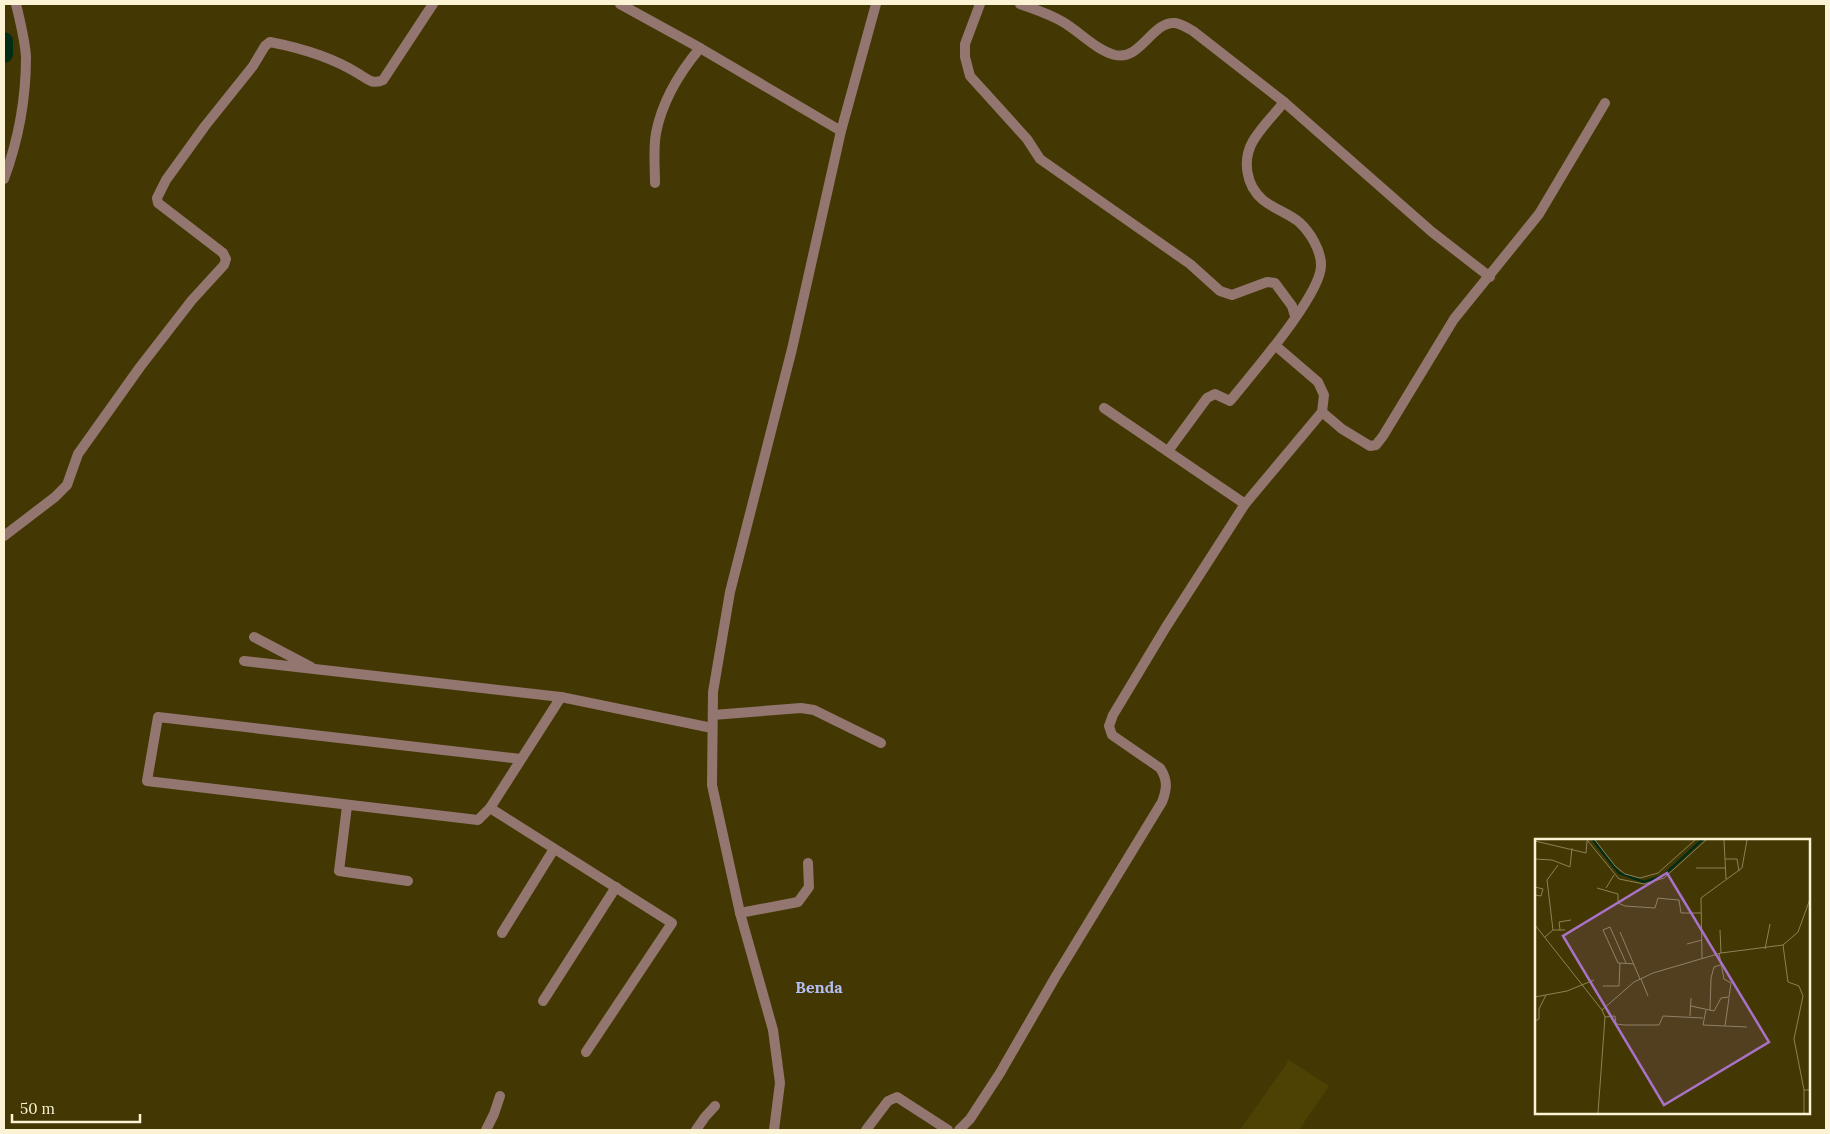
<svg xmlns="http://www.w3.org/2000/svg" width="1830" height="1134" font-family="Lora,serif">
<rect width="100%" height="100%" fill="#433703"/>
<path fill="#4e4104" d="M1289 1060 1329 1086 1299 1130H1240Z"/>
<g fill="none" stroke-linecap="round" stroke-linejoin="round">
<path stroke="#002d16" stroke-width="18" d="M4 41V54"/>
<g stroke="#93766f" stroke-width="10">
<path d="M620 4 700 48 841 131"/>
<path d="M980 4 965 44V57L970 76 1027 139 1040 159 1190 264 1220 291 1232 295 1267 282 1275 283 1292 306 1295 316"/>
<path d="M1020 4C1034 9 1050 14 1063 22 1080 32 1096 50 1115 55 1141 61 1152 21 1175 23 1181 24 1188 28 1193 31L1284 102C1274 115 1261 127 1253 141 1242 160 1246 186 1263 200 1274 209 1288 213 1299 222 1310 232 1321 250 1321 265 1322 294 1250 376 1230 401L1215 394 1207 398 1168 451"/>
<path d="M1284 102 1432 232 1490 277"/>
<path d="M4 179C18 141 26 99 26 57 25 40 20 21 16 4"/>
<path d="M655 183C655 167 653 149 656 133 662 102 680 72 700 48"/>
<path d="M1276 346 1318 382 1324 395 1322 412 1342 429 1370 446 1376 445 1383 436 1454 319 1539 214 1605 103"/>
<path d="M1104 408 1245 504"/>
<path d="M4 536 55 497 67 485 78 454 140 367 192 300 224 265 226 259 223 253 158 203 157 198 166 180 205 126 253 66 265 46 270 42C301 48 332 57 359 74 367 79 373 85 383 80L433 4"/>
<path d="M254 637 311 667"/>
<path d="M244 661 561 697 712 728"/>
<path d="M713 715 801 708 814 710 881 743"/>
<path d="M521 759 158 717 147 781 478 820 490 808 561 697"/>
<path d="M347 806 339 871 408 881"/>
<path d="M490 808 672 923 586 1052"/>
<path d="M740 913 798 902 809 887 808 863"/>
<path d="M502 933 554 849"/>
<path d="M543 1001 616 887"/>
<path d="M486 1130 494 1114 500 1096"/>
<path d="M696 1130 705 1117 715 1106"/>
<path d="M774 1130 780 1083 773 1030 740 913 712 785 713 692 730 592 792 349 841 131 876 4"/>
<path d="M866 1130 888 1101 897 1097 948 1130"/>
<path d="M959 1130 970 1119 1000 1073 1056 976 1162 802C1167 789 1168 780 1160 768L1112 735 1109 726 1113 715 1166 627 1245 504 1322 412"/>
</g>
</g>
<g text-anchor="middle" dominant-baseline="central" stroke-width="4" stroke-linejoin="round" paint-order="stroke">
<g font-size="16" font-weight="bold" fill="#b4bff7" stroke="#433703">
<text x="819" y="987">Benda</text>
</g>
</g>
<g transform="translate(1535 839)">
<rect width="275" height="275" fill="#433703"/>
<path fill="none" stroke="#002d16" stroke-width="2.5" d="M58 1 84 34 109 43 128 37 167 1"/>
<path fill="none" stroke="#8d8256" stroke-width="1" d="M52 1 84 40 109 45 129 39 171 1M60 1 80 27 90 35 105 39 123 34 160 1M189 1 191 40M0 2 51 14 52 2M0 20 17 21 35 28 37 9M190 20H202L204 32M161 29H190M0 48 8 50 6 57 0 56M62 49 83 55V64L90 67 120 69 123 59 132 60 144 61 146 74H166M71 49 79 36M0 86 67 171M18 91 12 41 23 26M25 91 24 83 36 81M185 91 186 114M85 93 105 140M10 98 18 91H30M152 105 167 101M248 106 253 143 264 147 268 157 259 200 269 251H275M230 110 235 85M167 119 166 59 207 29 212 1M91 124 75 88 68 91 83 124H85L99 125M106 140 113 157M68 147H84L85 124M0 158 32 152 59 141M156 167 179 172 186 159 194 158 196 144 189 140 184 114M171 171 168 186 212 188M175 171 176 139 179 128 188 125M155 177 156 159M70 178 80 177 81 185 89 186H124L128 177 168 179M0 182 4 180V170L11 156M190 187 194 159M269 251V274M63 274 70 178 67 171 99 143 118 134 186 114 248 106 263 93 275 60"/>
<path fill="#a872c6" fill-opacity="0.15" stroke="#a872c6" stroke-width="2.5" d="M132 34 234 203 129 266 28 97Z"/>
<rect width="275" height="275" fill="none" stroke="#fbf3d3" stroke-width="2.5"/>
</g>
<rect width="1830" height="1134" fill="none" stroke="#fbf3d3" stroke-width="10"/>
<path d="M12 1114v8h128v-8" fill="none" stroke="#fbf3d3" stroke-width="2.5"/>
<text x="20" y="1114" font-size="15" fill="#fbf3d3" stroke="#433703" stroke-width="4" paint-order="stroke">50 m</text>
</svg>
